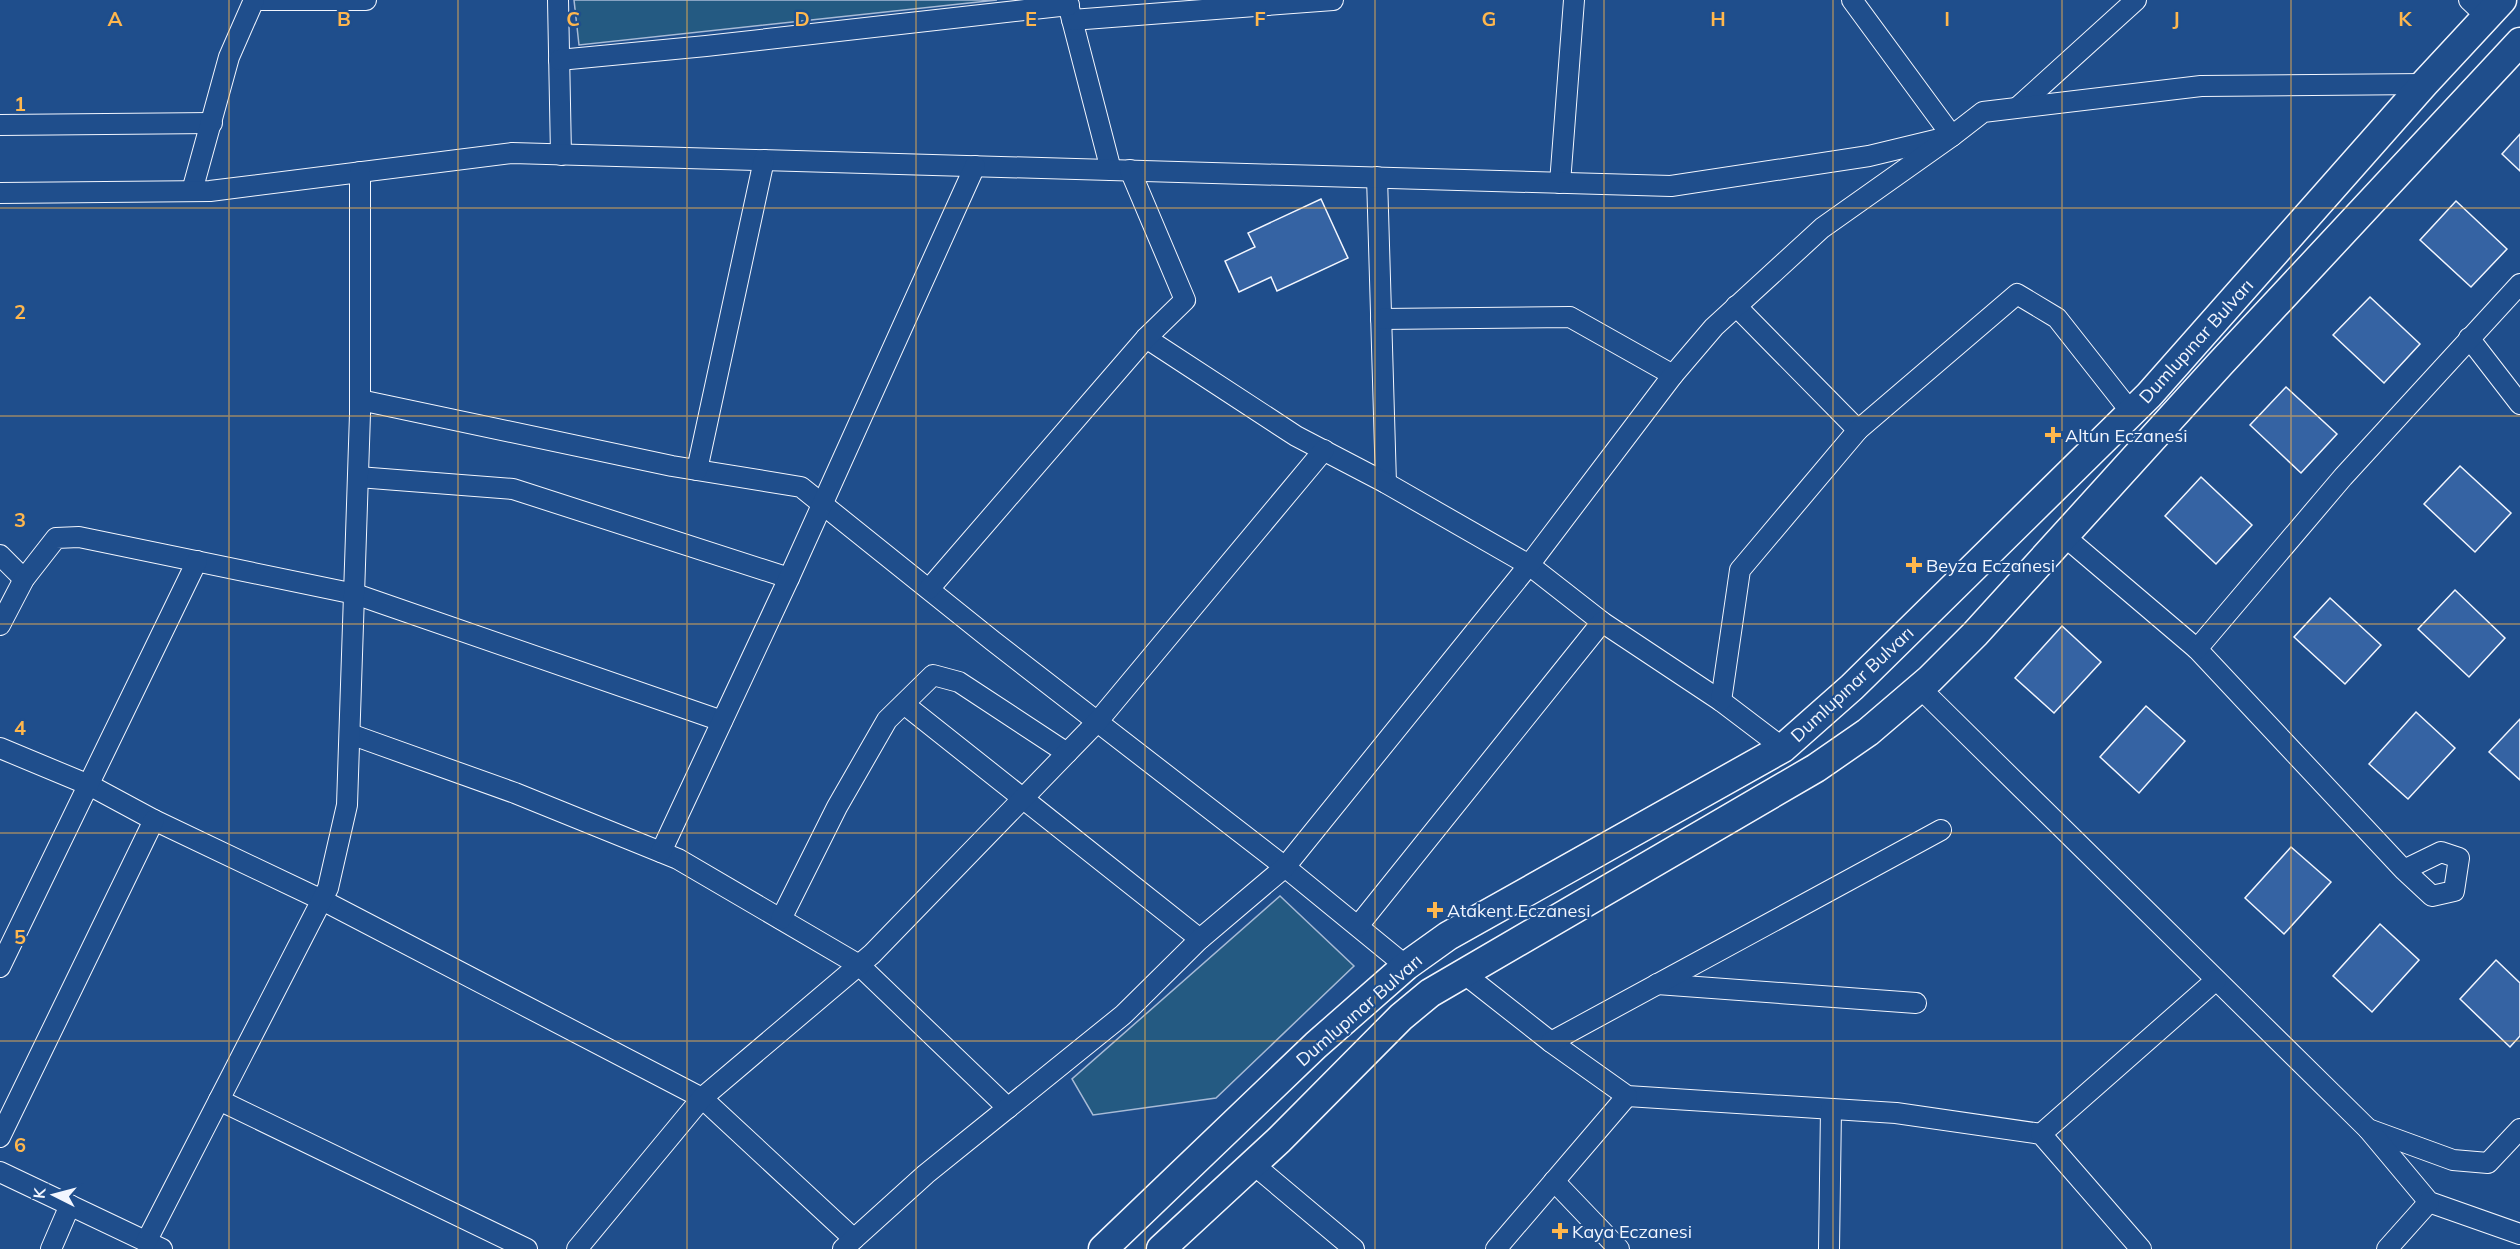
<svg xmlns="http://www.w3.org/2000/svg" width="2520" height="1249" font-family="Mulish,sans-serif">
<rect width="100%" height="100%" fill="#1f4e8c"/>
<g fill="#245a82" stroke="#a8bbd7" stroke-width="1.5">
<path d="M574 0H997L579 45Z"/>
<path d="M1280 896 1354 966 1216 1098 1093 1115 1072 1079Z"/>
</g>
<g fill="#3563a3" stroke="#f2f6ff" stroke-width="1.5">
<path d="M2520 134V171L2502 154Z"/>
<path d="M1321 199 1348 258 1277 291 1271 277 1239 292 1225 261 1255 247 1248 233Z"/>
<path d="M2456 201 2507 249 2471 287 2420 240Z"/>
<path d="M2370 297 2420 344 2384 383 2333 335Z"/>
<path d="M2286 387 2337 434 2301 473 2250 425Z"/>
<path d="M2460 466 2511 513 2475 552 2424 504Z"/>
<path d="M2201 477 2252 525 2216 564 2165 516Z"/>
<path d="M2455 590 2505 638 2469 677 2418 629Z"/>
<path d="M2330 598 2381 645 2345 684 2294 637Z"/>
<path d="M2062 626 2101 662 2054 713 2015 678Z"/>
<path d="M2146 706 2185 741 2139 793 2100 757Z"/>
<path d="M2416 712 2455 748 2408 799 2369 764Z"/>
<path d="M2520 719V780L2489 752Z"/>
<path d="M2291 847 2331 882 2284 934 2245 898Z"/>
<path d="M2380 924 2419 960 2372 1012 2333 976Z"/>
<path d="M2496 960 2520 983V1036L2510 1047 2460 999Z"/>
</g>
<g fill="none" stroke-linecap="round" stroke-linejoin="round">
<g stroke="#f2f6ff" stroke-width="22">
<g id="minor">
<path d="M261 0H366"/>
<path d="M558 0 561 155"/>
<path d="M2469 0 2486 16"/>
<path d="M1069 8 1111 170"/>
<path d="M1072 20 1333 0"/>
<path d="M559 60 706 46 1069 5"/>
<path d="M2018 107 2136 0"/>
<path d="M0 125 212 123"/>
<path d="M1377 177 1386 483"/>
<path d="M1560 183 1574 0"/>
<path d="M192 191 229 57 254 0"/>
<path d="M0 193 210 191 512 153 1671 186 1869 156 1952 136 1983 112 2201 86 2424 84"/>
<path d="M1736 306 1858 430"/>
<path d="M1381 319 1570 317 1673 375"/>
<path d="M1146 338 1296 436 1386 483 1529 565 1602 622 1721 701 1783 748"/>
<path d="M2469 338 2520 404"/>
<path d="M360 400 672 466 801 487 993 641 1285 867 1406 966"/>
<path d="M697 470 764 160"/>
<path d="M358 477 513 489 789 578"/>
<path d="M2064 536 2197 649 2404 870 2432 896 2454 891 2459 858 2441 852 2404 870"/>
<path d="M0 555 24 579"/>
<path d="M929 589 1146 338 1185 300 1130 170"/>
<path d="M0 625 24 579 56 538 79 537 355 594 722 721"/>
<path d="M2197 649 2343 477 2520 284"/>
<path d="M1919 687 2368 1129 2453 1160 2488 1163 2520 1129"/>
<path d="M1721 701 1740 570 1858 430 2017 294 2057 318 2131 412"/>
<path d="M904 704 1200 939"/>
<path d="M350 734 515 793 678 859 859 965 1008 1108"/>
<path d="M0 748 89 785 154 820 322 900 702 1098 854 1239"/>
<path d="M661 852 789 578 975 166"/>
<path d="M781 919 837 807 887 720 933 675 959 682 1067 753"/>
<path d="M1358 926 1602 622"/>
<path d="M0 967 197 561"/>
<path d="M1462 972 1551 1042 1627 1096 1896 1113 2041 1134 2141 1249"/>
<path d="M1657 984 1916 1003"/>
<path d="M1551 1042 1941 830"/>
<path d="M219 1100 527 1249"/>
<path d="M2368 1129 2429 1202 2520 1234"/>
<path d="M2041 1134 2216 980"/>
<path d="M0 1137 154 820"/>
<path d="M1253 1164 1354 1249"/>
<path d="M0 1172 162 1249"/>
<path d="M1554 1181 1619 1249"/>
<path d="M146 1242 328 888 347 805 360 414V172"/>
<path d="M51 1249 70 1205"/>
<path d="M577 1249 702 1098 872 954 1098 721 1324 450"/>
<path d="M843 1249 926 1174 1123 1015 1200 939 1285 867 1529 565 1673 375 1714 327 1822 228 1952 136 1852 0"/>
<path d="M1496 1249 1627 1096"/>
<path d="M1829 1249 1831 1109"/>
<path d="M2387 1249 2429 1202"/>
</g>
</g>
<g stroke="#f2f6ff" stroke-width="31">
<g id="secondary">
<path d="M1103 1249 1316 1045 1406 966 1448 936 1783 748 1852 687 2149 395 2424 84 2502 0"/>
<path d="M1161 1249 1279 1140 1401 1017 1430 993 1816 768 1868 732 1930 679 1975 634 2220 364 2520 42"/>
</g>
</g>
<use href="#minor" stroke="#1f4e8c" stroke-width="20"/>
<use href="#secondary" stroke="#1f4e8c" stroke-width="28"/>
</g>
<path fill="none" stroke="#ffb74d" stroke-width="1.5" stroke-opacity="0.55" d="M229 0V1249M458 0V1249M687 0V1249M916 0V1249M1145 0V1249M1375 0V1249M1604 0V1249M1833 0V1249M2062 0V1249M2291 0V1249M0 208H2520M0 416H2520M0 624H2520M0 833H2520M0 1041H2520"/>
<g fill="#ffb74d" stroke="#1f4e8c" stroke-width="2">
<path d="M2050 426h6v6h6v6h-6v6h-6v-6h-6v-6h6z"/>
<path d="M1911 556h6v6h6v6h-6v6h-6v-6h-6v-6h6z"/>
<path d="M1432 901h6v6h6v6h-6v6h-6v-6h-6v-6h6z"/>
<path d="M1557 1222h6v6h6v6h-6v6h-6v-6h-6v-6h6z"/>
</g>
<g text-anchor="middle" dominant-baseline="central" stroke-width="4.5" stroke-linejoin="round" paint-order="stroke">
<g font-size="18" fill="#f2f6ff" stroke="#1f4e8c">
<text transform="translate(2196 341) rotate(-48)">Dumlupınar Bulvarı</text>
<text transform="translate(1852 684) rotate(-43)">Dumlupınar Bulvarı</text>
<text transform="translate(1359 1010) rotate(-41)">Dumlupınar Bulvarı</text>
</g>
<g font-size="18" fill="#f2f6ff" stroke="#1f4e8c" text-anchor="start">
<text x="2065" y="435">Altun Eczanesi</text>
<text x="1926" y="565">Beyza Eczanesi</text>
<text x="1447" y="910">Atakent Eczanesi</text>
<text x="1572" y="1231">Kaya Eczanesi</text>
</g>
</g>
<g font-size="20" text-anchor="middle" font-weight="bold" fill="#ffb74d" stroke="#1f4e8c" stroke-width="4.5" stroke-linejoin="round" paint-order="stroke">
<text x="115" y="26">A</text>
<text x="344" y="26">B</text>
<text x="573" y="26">C</text>
<text x="802" y="26">D</text>
<text x="1031" y="26">E</text>
<text x="1260" y="26">F</text>
<text x="1489" y="26">G</text>
<text x="1718" y="26">H</text>
<text x="1947" y="26">I</text>
<text x="2176" y="26">J</text>
<text x="2405" y="26">K</text>
<text x="20" y="111">1</text>
<text x="20" y="319">2</text>
<text x="20" y="527">3</text>
<text x="20" y="735">4</text>
<text x="20" y="944">5</text>
<text x="20" y="1152">6</text>
</g>
<g transform="translate(54 1195) rotate(276)" stroke="#1f4e8c" stroke-width="4.5" paint-order="stroke">
<path d="M0-4.5L10 22L0 15L-10 22Z" fill="#f2f6ff"/>
<text y="-9" font-size="16" font-weight="bold" text-anchor="middle" fill="#f2f6ff">K</text>
</g>
</svg>
